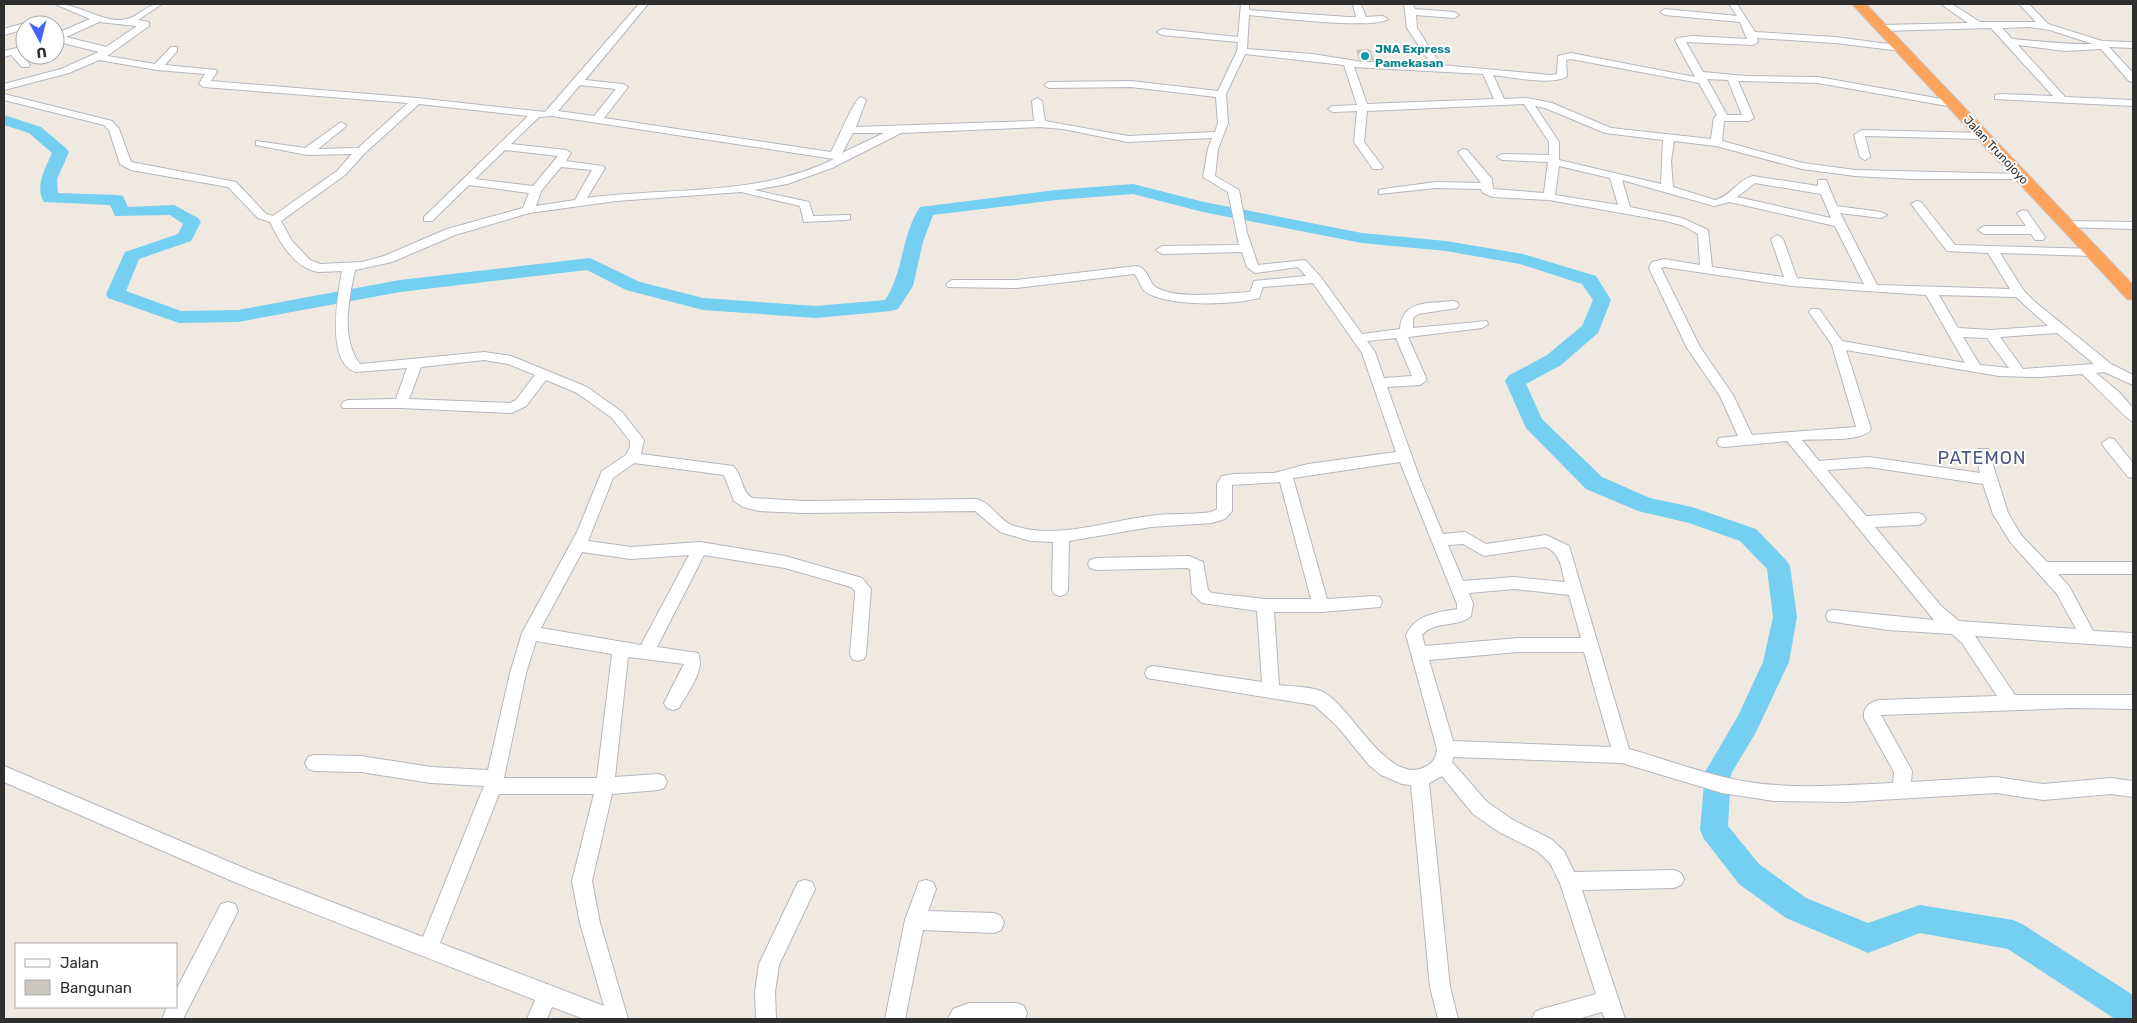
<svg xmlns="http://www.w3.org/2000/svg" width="2137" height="1023" font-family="Rubik,sans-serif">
<rect width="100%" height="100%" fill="#efe9e1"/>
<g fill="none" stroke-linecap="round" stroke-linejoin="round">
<path fill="#75cff0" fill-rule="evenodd" d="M4 115 41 127 67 149 69 152 57 179 58 193 117 195 123 196 128 207 174 205 198 218 201 222 191 241 139 259 126 291 181 311 238 310 400 280 590 258 640 282 703 298 816 306 885 300C904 272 901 235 920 207L1056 190 1133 184 1204 202 1362 233 1446 241 1523 254 1596 276 1611 300 1598 333 1561 365 1526 384 1542 419 1602 477 1650 498 1692 507 1756 529 1786 560 1790 566 1797 617 1789 662 1756 732 1731 774 1728 826 1759 864 1806 898 1868 923 1920 905 2013 920 2024 925 2133 995V1019H2115L2008 949 1920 933 1868 953 1857 948 1786 918 1739 884 1704 839 1700 830 1705 772 1738 716 1763 662 1773 617 1767 569 1740 541 1689 523 1638 511 1586 489 1526 428 1505 381 1508 376 1547 355 1582 326 1593 300 1582 284 1520 264 1446 251 1362 243 1203 212 1133 194 1056 200 933 215 923 242 913 286 898 309 891 311 816 318 703 310 626 290 587 270 400 292 238 322 179 323 108 298 106 294 125 252 178 234 183 224 170 215 115 216 110 205 44 202C34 187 46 167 52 153L29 133 4 125Z"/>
</g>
<path fill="#cbc7bf" stroke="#cbc5ba" d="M1357 50H1370L1374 60 1359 59Z"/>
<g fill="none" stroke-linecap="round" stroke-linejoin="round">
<g stroke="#b4b7c1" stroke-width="2">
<g id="minor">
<path d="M55 4C78 3 106 25 127 19 142 15 145 4 162 4L138 20 149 22V26L107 56 155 64 171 47H177V51L165 65 216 70 217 72 211 81 417 98 545 112 639 4H648L585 80 623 84 628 87 604 118 831 152C837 142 854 99 861 97L866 100 856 127 1034 121 1032 101 1037 98 1042 101 1045 121 1128 136 1215 132 1218 123 1216 97 1131 87 1049 88 1044 85 1049 82 1131 81 1218 91 1237 51 1238 42 1162 35 1157 32 1162 29 1238 37 1241 4H1249V10L1348 17H1356L1353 4H1361L1366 17 1383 16 1388 19C1374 30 1272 17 1249 15L1247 49 1312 54 1363 62 1431 64 1407 28 1404 4H1413L1415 9 1454 12 1459 15 1454 18 1416 15 1417 28 1441 65 1551 75 1557 74 1558 56 1571 53 1695 77 1675 40 1677 38 1692 36 1747 39 1740 22 1665 15 1660 12 1665 9 1737 16 1729 4H1737L1755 32 1835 37 1904 46V50L1901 51 1835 43 1757 38 1758 42 1753 45 1686 42 1703 72 1746 76 1818 77 1953 101 1958 104 1953 107 1818 83 1738 81 1754 118 1749 121H1724L1722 141 1803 163 1855 170 2021 174 2025 175V179H1912L1855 176 1802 169 1716 146 1674 141 1671 161 1673 187 1715 200C1730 197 1737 180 1753 176L1818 186V180H1826L1837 206 1881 212 1887 215 1881 218 1840 213 1877 285 2010 289 1988 253 1947 251 1911 204 1917 201 1921 202 1955 245 2097 249 2099 252 2093 256 2000 253 2024 291 2034 301 2111 364 2133 375V385L2104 372 2096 373 2119 392 2133 408V422C2128 420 2090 381 2082 374L2039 377 1999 376 1846 350 1871 429C1863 443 1818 438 1802 440L1819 461 1869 457 1980 473 1976 453 1978 449H1988L2008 513 2021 535 2047 562H2133V574H2058L2069 586 2093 631 2133 633V647L1975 636 2015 695H2133V709L2072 708 1881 715 1912 771 1911 782 1996 777 2043 784 2111 778 2133 781V797L2111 794 2043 800 1996 793 1846 802 1774 801 1722 793 1622 763 1453 757 1452 762 1487 802 1513 820 1551 839 1564 851 1574 872 1674 870 1681 873 1684 879 1681 885 1674 888 1582 890 1625 1019H1605L1602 1012 1578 1019H1532L1535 1012 1542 1009 1596 994 1560 883 1550 863 1537 851 1499 832 1473 814 1442 776 1429 783 1450 987 1458 1019H1438L1430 987 1411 785 1402 784 1381 775 1369 765 1337 726 1314 705 1147 678 1145 673 1147 668 1153 666 1262 682 1257 611 1202 603 1192 593 1190 569 1187 568 1096 570 1090 568 1088 564 1090 560 1096 558 1189 556 1203 562 1208 590 1212 593 1265 599H1311L1280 482 1232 485V511L1225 519 1212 523 1151 527 1069 541 1068 590 1066 594 1060 596 1054 594 1052 590 1053 542 1031 541 1000 532 975 511 804 513 759 511 743 507 734 501 724 475 634 463 613 478 588 541 631 547 700 542 785 556 862 578 871 589 866 654 864 659 858 661 852 659 850 654 855 595V591L851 587 785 568 704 555 657 647 698 653C706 670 687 693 679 708L673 710 667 708 664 703 684 664 628 657 615 777 658 774 664 776 667 782 664 788 658 790 612 794 592 881 600 923 628 1019H584L552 1007 547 1019H527L535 1000 239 884 4 782V766L251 871 423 937 484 786 431 783 361 772 314 771 308 769 305 763 308 757 314 755 361 756 431 767 488 770 510 673 522 633 577 532 602 471 626 455 630 447V441L612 418 577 393 546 380 526 406 512 413 401 408H343L341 405 343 402 348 400 396 399 407 368 356 372C325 364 338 293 342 271 335 271 326 272 318 272 294 268 280 242 270 222L258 218 228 187 131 170 120 164 109 130 104 125 4 100V94L112 121 119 129 131 162 236 182 266 214 273 216 337 171 352 154 307 155 256 145V141L305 148 341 122 346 125 345 127 318 149 358 148 408 103 204 87 199 84 205 74 157 70 99 60 69 73 4 90V84L61 69 99 52 55 41V34L90 19ZM99 22 137 26 106 47 66 37ZM1245 54 1344 65 1357 105 1333 106 1328 109 1333 112 1357 111 1354 142 1373 169H1381L1383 167 1364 142 1367 111 1524 104 1549 142V155L1502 154 1497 157 1502 160 1548 162 1544 193 1493 189 1492 179 1467 150 1463 149 1458 152 1481 183 1436 182 1383 189 1379 190V194L1436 188 1481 189 1483 193 1493 197 1549 200 1666 221 1684 226 1698 234 1700 265 1664 259 1652 262 1649 268 1687 348 1720 396 1738 436 1719 438 1717 442 1719 446 1724 447 1787 441 1934 620 1834 610 1828 611 1826 616 1828 621 1888 630 1952 634 1962 643 1997 696 1879 700C1869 703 1863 707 1864 718L1894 772 1893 783C1847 785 1800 789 1755 783 1712 777 1671 761 1629 749L1569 546 1546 535 1486 544 1465 532 1443 534 1420 479 1387 387 1420 385 1427 380 1408 337 1482 328 1488 324 1487 321 1413 328V318L1418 314 1457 308 1459 305 1457 302 1453 301C1429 304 1402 299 1400 329L1362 334 1320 276 1305 260 1258 265 1247 233 1239 190 1215 176 1218 149 1228 123 1226 94ZM1571 59 1699 83 1717 115 1714 118 1711 139 1611 128 1552 103 1527 98 1504 99 1493 75C1510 77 1555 86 1567 76L1566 60ZM1354 67 1483 74 1494 99 1367 104ZM1707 79 1728 80 1742 115H1727ZM580 85 616 89 594 116 558 111ZM419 104 528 116 424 217V221H432L469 185 529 193 523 208 447 229 384 256 362 262 320 264 310 260 292 241 281 221 345 175 365 153ZM1535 106 1545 108 1605 133 1663 140 1661 184 1559 160V142ZM552 116 834 159C758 197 669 187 587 198L605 168 603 166 566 161 571 153 566 150 511 144 539 117ZM1039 127 1063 129 1128 142 1212 138 1208 149 1203 177 1228 192 1239 245 1162 246 1156 250 1162 254 1242 252 1247 267 1255 273 1298 267 1306 276 1254 281 1250 292C1224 293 1179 300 1157 288 1148 283 1150 270 1137 266L1016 280H952L946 284 948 287 1016 288 1134 274C1140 279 1140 289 1147 293 1172 307 1232 305 1259 298L1263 287 1313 283 1362 353 1396 452 1308 464 1274 473 1234 474 1222 476 1217 484V509L1211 512C1191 515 1170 513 1150 516 1105 521 1058 540 1014 526 999 521 993 504 977 499L804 501 752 498C741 491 743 476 733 466L641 454 644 440 622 412 587 387 511 356 484 352 360 364C340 338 349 299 355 270L392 262 455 235 529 213 616 201 741 192 800 206 804 222 846 220 850 219V215L813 216 809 202 754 190 787 184 832 168 901 133ZM853 133H884L842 153ZM505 150 558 156 533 186 475 179ZM1559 166 1610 178 1618 205 1555 195ZM561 167 592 170 575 200 536 206 541 191ZM1622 180 1714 206 1730 202 1835 226 1864 284 1797 278 1783 239 1777 235 1771 239 1784 277 1712 267 1708 230 1682 218 1630 207ZM1755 183 1821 194 1831 218 1737 197ZM1664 267 1792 286 1926 295 1965 363 1842 341 1819 309H1811L1809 312 1832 345 1856 427 1752 435 1733 395 1700 347 1661 268ZM1939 295 2016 297 2048 326 1991 330 1958 328ZM2057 333 2094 364 2023 369 2000 337ZM1963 337 1987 338 2009 368 1980 365ZM1396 338 1412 376 1384 378 1375 352 1367 341ZM484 360 508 364 535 375 516 400 510 403 409 399 421 367ZM1400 462 1457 604V609C1436 613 1416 614 1406 635L1437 749C1436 758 1433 763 1425 767 1389 786 1352 709 1325 693 1313 686 1293 687 1279 685L1274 612H1321L1380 607 1382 602 1380 597 1374 596 1327 599 1293 478ZM1869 467 1983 484 1993 514 2011 543 2057 594 2076 629 1959 621 1941 606 1875 527 1918 525 1923 523 1926 519 1923 515 1918 513 1866 516 1827 470ZM1463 544 1484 556 1545 547C1561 553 1561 567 1565 582L1514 577 1463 581 1448 545ZM582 552 631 559 689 555 641 645 541 628ZM1514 589 1569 595 1581 638H1518L1425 646 1422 635C1435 620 1458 628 1471 616L1473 604 1469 593ZM536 641 612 654 597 778H504L526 673ZM1518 652H1584L1611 747 1453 741 1429 660ZM499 794H594L572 881 580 923 604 1006 440 943Z"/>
<path d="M1941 4H1952L1980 22H2036L2019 4H2029L2048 24 2102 41 2133 42V48L2109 47 2133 73V82L2129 81 2101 49 2065 51 2018 45 2065 97 2133 100V106L1995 99V95L1999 94 2053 96 1991 28 1882 31 1877 28 1882 25 1968 23ZM2029 27 2050 30 2093 44C2065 45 2039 41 2012 39L2002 28Z"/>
<path d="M25 23 29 25H25V29L4 35V29Z"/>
<path d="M25 46V52L20 53 30 65 28 67H22L11 55 4 57V51Z"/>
<path d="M1862 130 1984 133 1989 136 1984 139 1865 136 1870 157 1865 160 1860 157 1854 135Z"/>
<path d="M2023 210 2027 211 2045 237 2043 240H2035L2031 234H1984L1978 230 1984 226H2026L2017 213Z"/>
<path d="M2067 221 2133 222V229L2063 227V223Z"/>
<path d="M2109 438 2114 439 2133 463V478L2128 477 2104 447 2102 443Z"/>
<path d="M805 880 812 882 815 889 779 965 775 992 776 1019H756L755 992 759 964 798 882Z"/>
<path d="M926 880 933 882 936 889 928 911 994 913 1001 916 1004 923 1001 930 994 933 923 930 905 1019H885L905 920 919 882Z"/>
<path d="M228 902 235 904 238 911 183 1019H162L167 1007H176V990L221 904Z"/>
<path d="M969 1003H1017L1024 1006 1027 1013 1025 1019H948L953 1009Z"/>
</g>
</g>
<g stroke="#c9c9c9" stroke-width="2">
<path id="highway" d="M1852 4H1866L2133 285V300L2127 299Z"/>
</g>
<use href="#minor" fill="#fff" fill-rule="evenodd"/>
<use href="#highway" fill="#ffa35c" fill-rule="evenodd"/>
</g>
<circle fill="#0f9aa8" stroke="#fff" stroke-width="2" cx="1365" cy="56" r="5"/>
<g text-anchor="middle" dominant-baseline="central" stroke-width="4" stroke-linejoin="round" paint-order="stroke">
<g font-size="12" font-weight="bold" fill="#0d838f" stroke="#fff" text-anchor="start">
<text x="1375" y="49">JNA Express<tspan x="1375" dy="14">Pamekasan</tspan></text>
</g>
<g font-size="12" fill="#2e2e2e" stroke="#fff">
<text transform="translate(1996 150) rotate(47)">Jalan Trunojoyo</text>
</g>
<g font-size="18" letter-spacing="1" fill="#4d5680" stroke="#fff">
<text x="1982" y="458">PATEMON</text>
</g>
</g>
<rect width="2137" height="1023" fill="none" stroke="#2e2e2e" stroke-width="10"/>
<rect x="15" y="943" width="162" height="65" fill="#ffffff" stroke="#ababab"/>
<rect x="25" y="959" width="25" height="8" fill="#ffffff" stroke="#ababab"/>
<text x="60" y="968" font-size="15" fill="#2e2e2e">Jalan</text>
<rect x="25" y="980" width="25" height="15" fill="#cbc7bf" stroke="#ababab"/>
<text x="60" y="993" font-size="15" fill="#2e2e2e">Bangunan</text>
<g transform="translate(40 40) rotate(173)"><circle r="24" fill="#ffffff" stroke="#ababab"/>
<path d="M0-4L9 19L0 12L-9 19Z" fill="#4264fb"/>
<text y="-8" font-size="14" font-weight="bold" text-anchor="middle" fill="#2e2e2e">U</text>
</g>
</svg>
